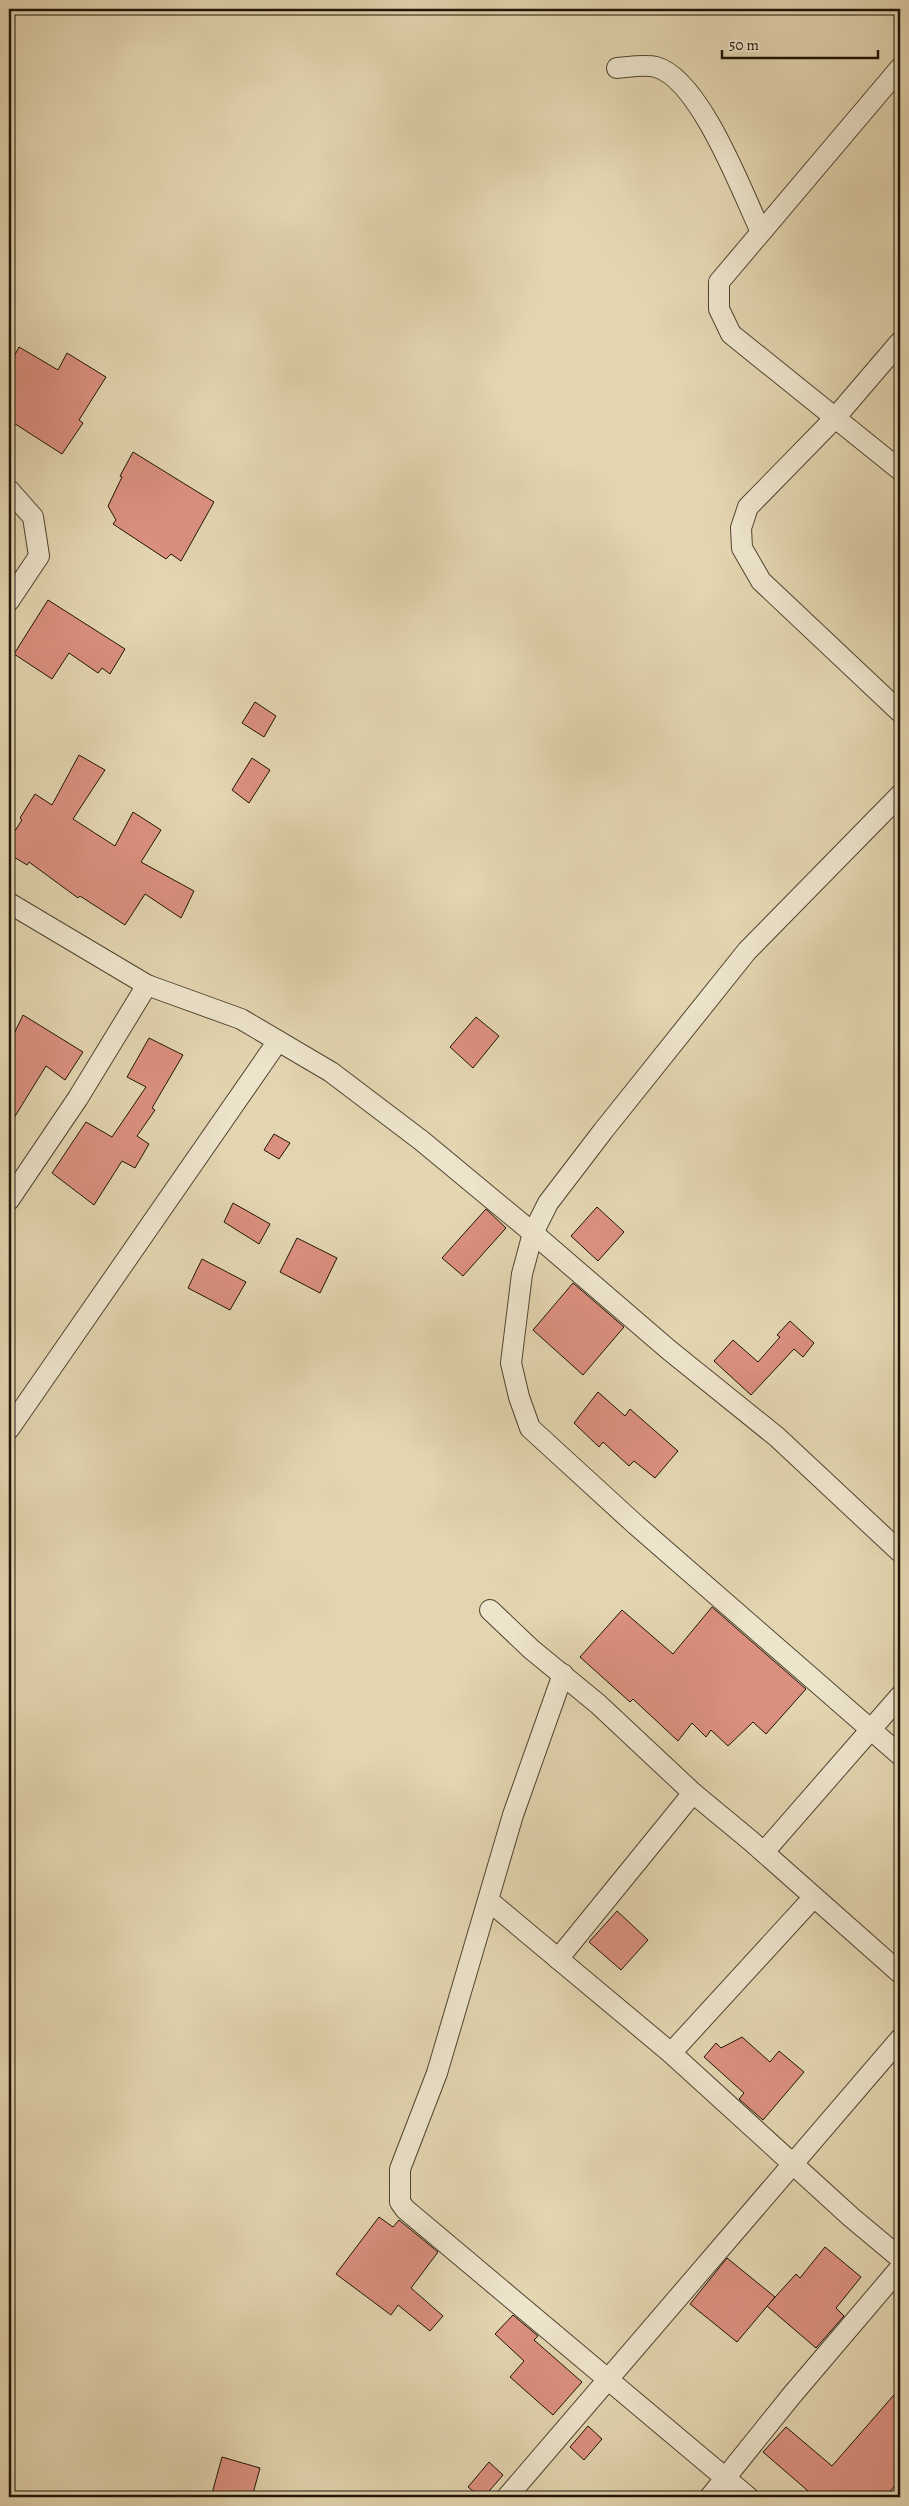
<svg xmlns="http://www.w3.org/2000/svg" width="909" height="2506" font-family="Alegreya,serif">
<rect width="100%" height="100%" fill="#e3d5b0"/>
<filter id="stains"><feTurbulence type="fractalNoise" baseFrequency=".004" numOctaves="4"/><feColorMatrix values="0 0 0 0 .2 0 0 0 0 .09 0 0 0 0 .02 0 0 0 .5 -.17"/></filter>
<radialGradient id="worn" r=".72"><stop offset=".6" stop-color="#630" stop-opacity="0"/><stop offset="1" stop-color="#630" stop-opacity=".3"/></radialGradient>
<g fill="#db907f" stroke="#1f1406">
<path d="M19 347 58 370 67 353 106 377 79 420 83 423 62 454 9 420V366Z"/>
<path d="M133 452 214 502 181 561 171 554 166 559 113 524 116 520 108 506 122 477 120 476Z"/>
<path d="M48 600 125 649 110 674 102 668 98 673 69 653 52 679 14 654Z"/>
<path d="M255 702 276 716 264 737 242 723Z"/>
<path d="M79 755 105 770 73 819 115 846 133 812 161 830 141 862 194 891 181 918 145 894 125 925 80 896 78 898 29 862 27 865 9 854V840L22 820 20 818 35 794 52 805Z"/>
<path d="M252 758 270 770 249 803 232 790Z"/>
<path d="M23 1015 83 1052 65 1080 46 1066 9 1126V1044Z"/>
<path d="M476 1017 499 1036 473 1068 450 1047Z"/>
<path d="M149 1038 183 1055 152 1108 155 1110 137 1136 149 1144 135 1168 122 1161 94 1205 52 1173 86 1122 112 1137 146 1087 127 1077Z"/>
<path d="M274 1134 290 1143 279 1159 264 1150Z"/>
<path d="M233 1203 270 1224 259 1244 224 1222Z"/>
<path d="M597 1207 624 1232 598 1261 571 1236Z"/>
<path d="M486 1209 506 1228 463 1276 442 1258Z"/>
<path d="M297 1238 337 1258 320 1293 280 1272Z"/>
<path d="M202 1259 246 1282 230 1310 188 1288Z"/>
<path d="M573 1283 624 1327 583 1375 533 1330Z"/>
<path d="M790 1321 814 1343 803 1357 794 1349 751 1395 714 1361 733 1340 758 1362 780 1337 777 1335Z"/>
<path d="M598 1392 625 1416 630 1409 678 1451 655 1478 634 1461 629 1466 603 1442 599 1447 574 1423Z"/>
<path d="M712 1607 806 1689 766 1734 753 1722 728 1746 711 1730 706 1737 692 1723 678 1741 633 1699 630 1702 580 1657 622 1610 673 1654Z"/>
<path d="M617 1911 648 1940 621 1970 589 1942Z"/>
<path d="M742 2037 770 2062 779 2051 804 2072 763 2120 739 2099 744 2093 704 2057 716 2043 721 2048Z"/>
<path d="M379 2217 393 2227 399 2220 438 2252 411 2288 443 2316 430 2331 398 2305 391 2315 336 2274Z"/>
<path d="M825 2247 861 2277 836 2308 844 2316 816 2348 767 2306 796 2274 800 2278Z"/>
<path d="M727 2258 775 2297 737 2342 690 2304Z"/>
<path d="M513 2315 538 2336 534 2340 582 2382 553 2415 510 2377 524 2361 495 2334Z"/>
<path d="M900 2388V2480L885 2497H815L763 2452 786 2427 832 2466Z"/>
<path d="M588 2426 602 2439 584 2460 570 2447Z"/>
<path d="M222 2457 260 2468 252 2497H211Z"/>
<path d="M489 2462 503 2475 484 2497H480L468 2487Z"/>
</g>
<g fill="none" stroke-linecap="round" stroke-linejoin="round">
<g stroke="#504430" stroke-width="22">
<g id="minor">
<path d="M617 68C629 67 645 64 656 67 700 79 742 192 761 232"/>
<path d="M900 68 719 282V309L731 334 900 470"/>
<path d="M900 342 835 418 748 507 741 528 742 548 761 581 900 712"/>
<path d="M9 490 33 517 39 556 9 601"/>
<path d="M900 795 747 951 603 1131 548 1203 533 1233 522 1274 511 1363 519 1397 530 1428 636 1525 900 1755"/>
<path d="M9 903 147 985 241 1019 331 1072 422 1141 533 1233 669 1350 777 1437 900 1552"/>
<path d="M9 1200 78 1098 147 985"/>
<path d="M9 1429 278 1041"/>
<path d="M490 1610 531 1649 598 1704 693 1793 751 1841 900 1973"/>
<path d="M563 1674 513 1815 437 2073 400 2169V2202L405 2209 748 2497"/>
<path d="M764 1852 900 1696"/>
<path d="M489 1901 671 2053 851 2217 900 2258"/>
<path d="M558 1959 693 1793"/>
<path d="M671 2053 813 1898"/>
<path d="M507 2497 900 2039"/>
<path d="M710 2497 792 2395 900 2268"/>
</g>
</g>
<use href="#minor" stroke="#ede4cc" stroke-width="20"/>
</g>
<rect width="909" height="2506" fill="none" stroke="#e3d5b0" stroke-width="30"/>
<rect x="10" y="10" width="889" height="2486" fill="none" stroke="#1f1406" stroke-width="2.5"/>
<rect x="15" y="15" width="879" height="2476" fill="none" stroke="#1f1406"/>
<path d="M722 50v8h156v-8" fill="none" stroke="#1f1406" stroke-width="2.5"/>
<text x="729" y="50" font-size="15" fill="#1f1406" stroke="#ede4cc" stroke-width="4" paint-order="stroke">50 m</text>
<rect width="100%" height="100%" filter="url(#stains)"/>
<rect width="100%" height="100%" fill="url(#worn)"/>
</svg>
